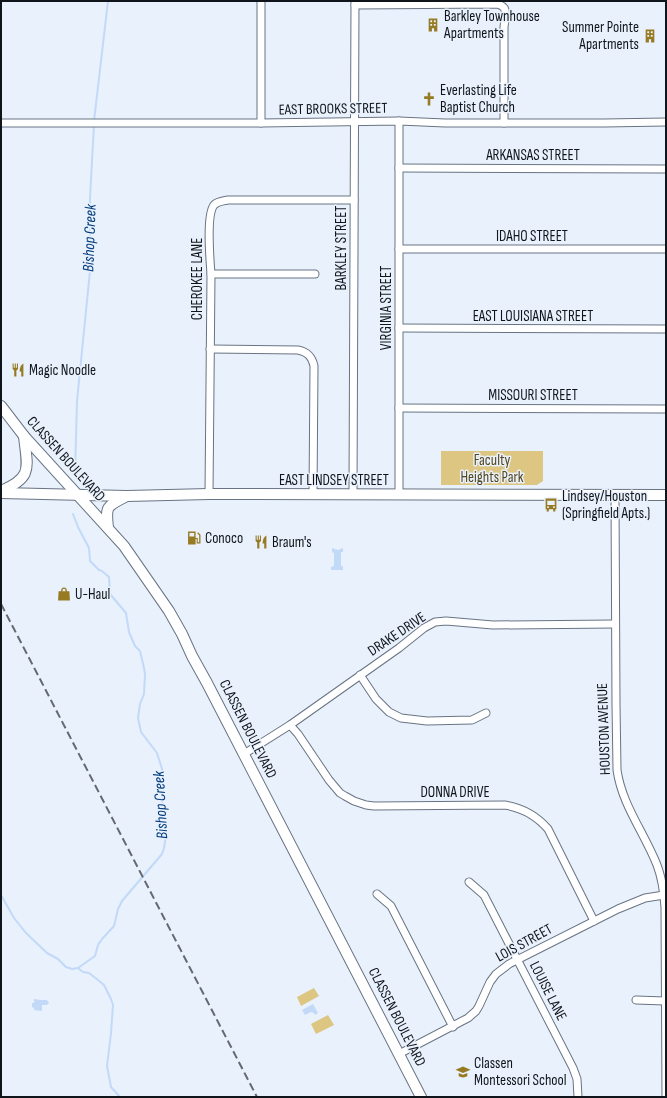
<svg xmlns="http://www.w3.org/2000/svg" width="667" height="1098" font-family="'Sofia Sans Condensed',sans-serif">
<rect width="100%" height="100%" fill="#e9f1fc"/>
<g fill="#ddc582">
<path d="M441 451H543V481L537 485H441Z"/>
<path d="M314 988 319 996 301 1006 297 997Z"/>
<path d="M328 1015 334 1025 316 1034 311 1024Z"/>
</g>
<g fill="#c2d9f8">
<path d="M332 548 338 550 343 548V552H341V566H343V570H331V567L334 566V553L332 552Z"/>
<path d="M34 999 41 1000H47L49 1003 47 1005H42V1011L34 1010V1008L32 1007V1003H34Z"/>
<path d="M313 1004 318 1013 315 1015 314 1013 311 1012 305 1015 302 1010Z"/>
</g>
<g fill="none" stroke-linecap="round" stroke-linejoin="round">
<g stroke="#c2d9f8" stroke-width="2">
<path d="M94 121 108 1"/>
<path d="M75 474 77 401 90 271V198L94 125"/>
<path d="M73 514 78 527 89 548 90 561 99 570 102 571 109 577 110 594 126 613 129 632 135 646 140 651 144 668 145 674 144 694 140 704 138 718 141 732 157 753 162 769 163 787 162 808 163 826 166 835 164 848 162 854 122 901 118 909 114 926 102 939 98 945 95 956 78 968"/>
<path d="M1 895 14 918 26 933 47 953 58 959 66 967 72 969 78 968"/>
<path d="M78 968 83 972 89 973 98 980 104 985 111 999 113 1005 111 1033 107 1066 111 1087 120 1097"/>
</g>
<g stroke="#687483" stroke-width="9">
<g id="street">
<path d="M355 5 495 4C510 5 505 17 504 27V123"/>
<path d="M399 121V495"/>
<path d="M1 123H261L399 121 445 123H604L666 122"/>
<path d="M261 123V1"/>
<path d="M399 168 666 169"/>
<path d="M399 249H666"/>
<path d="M211 274H315"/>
<path d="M399 328 666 329"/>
<path d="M210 349 298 350C308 352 312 357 314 366L313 495"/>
<path d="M399 408 666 409"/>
<path d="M209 494 211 274C210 260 206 215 214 205 218 201 223 201 228 200H354"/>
<path d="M353 495 355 1"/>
<path d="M615 495 616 704 617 770C622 805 644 832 657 865 662 878 664 893 665 907L666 1097"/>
<path d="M360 675 376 699 389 712 401 718 427 721 472 720 486 713"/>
<path d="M290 725 298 734 329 780 340 793 345 796 354 801 366 805 374 806 505 805C523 808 536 815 548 829L594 921"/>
<path d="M244 754 290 725 399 648 424 628 435 622 446 621 493 625 615 624"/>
<path d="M469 882 484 895 573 1068 577 1079 578 1097"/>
<path d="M377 894 391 906 453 1027"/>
<path d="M636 1000 665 1001"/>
<path d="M399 1054 468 1018 476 1011 479 1006 490 982 496 974 509 964 618 909 645 898 664 895"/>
</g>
</g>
<g stroke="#687483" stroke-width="12">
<g id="secondary">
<path d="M1 406 24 436 124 546 169 611 182 634 192 656 207 683 421 1097"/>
<path d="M1 491C34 477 27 467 24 436"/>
<path d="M1 493 127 496 209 494 666 495"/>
<path d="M108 528C106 507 105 507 125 497"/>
</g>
</g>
<use href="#street" stroke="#fff" stroke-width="7"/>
<use href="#secondary" stroke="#fff" stroke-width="10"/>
<path stroke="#636971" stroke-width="2" stroke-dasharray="8 4" stroke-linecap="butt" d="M1 604 257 1097"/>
</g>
<defs>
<g id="building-bare" transform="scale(1.08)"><path d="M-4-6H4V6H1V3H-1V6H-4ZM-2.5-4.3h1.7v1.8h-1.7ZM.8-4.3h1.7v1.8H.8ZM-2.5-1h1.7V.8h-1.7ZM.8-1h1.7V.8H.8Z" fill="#977b23" stroke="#e9f1fc" stroke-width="2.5" paint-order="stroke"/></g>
<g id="church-bare" transform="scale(1.08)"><path d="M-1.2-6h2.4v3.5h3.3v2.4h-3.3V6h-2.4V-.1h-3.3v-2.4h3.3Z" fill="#977b23" stroke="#e9f1fc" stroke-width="2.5" paint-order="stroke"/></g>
<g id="restaurant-bare" transform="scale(1.08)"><path d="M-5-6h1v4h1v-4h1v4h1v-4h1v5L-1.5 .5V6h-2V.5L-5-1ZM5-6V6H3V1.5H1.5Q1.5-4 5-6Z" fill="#977b23" stroke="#e9f1fc" stroke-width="2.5" paint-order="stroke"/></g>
<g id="bus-bare" transform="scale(1.08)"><path d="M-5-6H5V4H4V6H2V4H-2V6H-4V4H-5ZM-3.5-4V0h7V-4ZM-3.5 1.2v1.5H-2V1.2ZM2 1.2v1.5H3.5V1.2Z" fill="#977b23" stroke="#e9f1fc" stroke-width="2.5" paint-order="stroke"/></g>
<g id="fuel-bare" transform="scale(1.08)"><path d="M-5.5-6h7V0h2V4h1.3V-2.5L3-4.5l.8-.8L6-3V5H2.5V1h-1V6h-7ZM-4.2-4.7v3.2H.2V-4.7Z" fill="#977b23" stroke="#e9f1fc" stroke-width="2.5" paint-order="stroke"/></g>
<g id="shop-bare" transform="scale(1.08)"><path d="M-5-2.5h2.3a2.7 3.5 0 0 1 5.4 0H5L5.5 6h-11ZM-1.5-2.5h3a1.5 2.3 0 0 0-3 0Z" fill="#977b23" stroke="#e9f1fc" stroke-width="2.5" paint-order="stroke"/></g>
<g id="school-bare" transform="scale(1.08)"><path d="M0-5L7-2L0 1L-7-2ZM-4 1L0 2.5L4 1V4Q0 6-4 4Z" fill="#977b23" stroke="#e9f1fc" stroke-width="2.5" paint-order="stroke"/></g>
</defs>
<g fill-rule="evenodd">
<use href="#building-bare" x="433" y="25"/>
<use href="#building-bare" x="650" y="36"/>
<use href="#church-bare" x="429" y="99"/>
<use href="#restaurant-bare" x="18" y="370"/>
<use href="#bus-bare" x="551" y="505"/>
<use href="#fuel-bare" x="194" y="538"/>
<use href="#restaurant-bare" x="261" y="542"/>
<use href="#shop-bare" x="64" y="594"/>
<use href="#school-bare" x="463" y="1072"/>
</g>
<g text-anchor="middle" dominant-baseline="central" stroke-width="3" stroke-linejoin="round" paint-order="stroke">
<g font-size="15" fill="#10151b" stroke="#e9f1fc" text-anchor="start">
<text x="444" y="16">Barkley Townhouse<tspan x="444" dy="17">Apartments</tspan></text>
<text x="639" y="27" text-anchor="end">Summer Pointe<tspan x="639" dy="17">Apartments</tspan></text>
<text x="440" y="90">Everlasting Life<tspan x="440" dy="17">Baptist Church</tspan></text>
<text x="29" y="370">Magic Noodle</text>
<text x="562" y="496">Lindsey/Houston<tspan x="562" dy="17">(Springfield Apts.)</tspan></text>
<text x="205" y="538">Conoco</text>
<text x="272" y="542">Braum's</text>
<text x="75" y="594">U-Haul</text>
<text x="474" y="1063">Classen<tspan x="474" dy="17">Montessori School</tspan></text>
</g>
<g font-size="15" fill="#10151b" stroke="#e9f1fc">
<text transform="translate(333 109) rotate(-1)">EAST BROOKS STREET</text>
<text x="533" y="155">ARKANSAS STREET</text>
<text x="532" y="236">IDAHO STREET</text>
<text transform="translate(341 248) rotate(-90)">BARKLEY STREET</text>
<text transform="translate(197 279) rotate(-90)">CHEROKEE LANE</text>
<text transform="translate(386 308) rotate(-90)">VIRGINIA STREET</text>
<text x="533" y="316">EAST LOUISIANA STREET</text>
<text x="533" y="395">MISSOURI STREET</text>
<text transform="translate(66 459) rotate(48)">CLASSEN BOULEVARD</text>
<text x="334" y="480">EAST LINDSEY STREET</text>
<text transform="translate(397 634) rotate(-34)">DRAKE DRIVE</text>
<text transform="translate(248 729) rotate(63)">CLASSEN BOULEVARD</text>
<text transform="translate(604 729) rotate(-92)">HOUSTON AVENUE</text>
<text x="455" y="792">DONNA DRIVE</text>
<text transform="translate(524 943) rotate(-29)">LOIS STREET</text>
<text transform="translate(548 991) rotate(63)">LOUISE LANE</text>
<text transform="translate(397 1017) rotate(63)">CLASSEN BOULEVARD</text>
</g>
<g font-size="15" fill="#53451c" stroke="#e9f1fc">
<text x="492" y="460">Faculty<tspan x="492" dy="17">Heights Park</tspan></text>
</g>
<g font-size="16" font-style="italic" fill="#023c7d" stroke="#e9f1fc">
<text transform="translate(90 238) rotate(-88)">Bishop Creek</text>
<text transform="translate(161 805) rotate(-93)">Bishop Creek</text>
</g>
</g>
<rect width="667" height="1098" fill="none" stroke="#10151b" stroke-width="4"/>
</svg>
